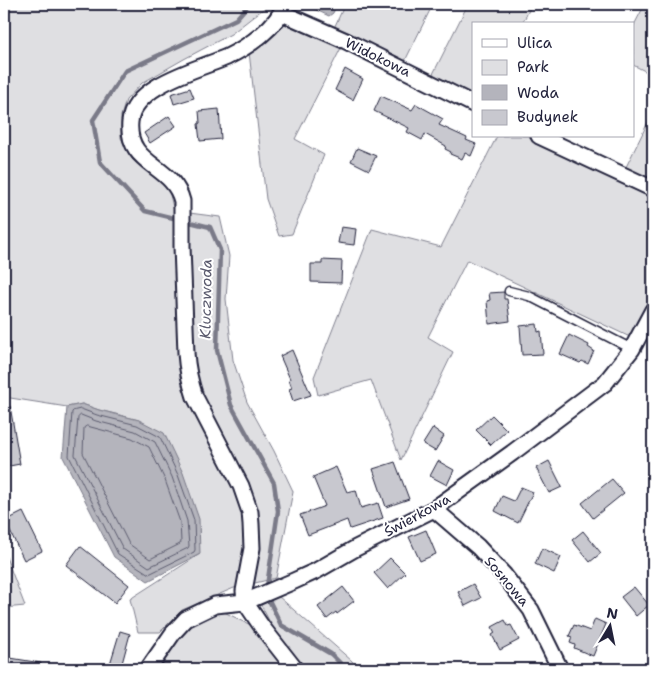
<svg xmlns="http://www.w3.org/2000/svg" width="657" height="673" font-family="'Shantell Sans',sans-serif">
<rect width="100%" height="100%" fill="#fff"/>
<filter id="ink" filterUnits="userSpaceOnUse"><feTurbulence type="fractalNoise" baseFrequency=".02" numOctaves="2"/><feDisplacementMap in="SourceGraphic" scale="10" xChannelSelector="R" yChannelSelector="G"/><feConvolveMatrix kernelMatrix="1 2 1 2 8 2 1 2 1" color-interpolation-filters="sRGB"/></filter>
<g filter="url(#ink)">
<g fill="#dfdfe2" stroke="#80808e">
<path d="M4 4H268L267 6 231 34 184 59 142 83 126 100 121 116V138L132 159 168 187 174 211 220 217 229 256 226 299 233 360 247 402 274 451 293 491 276 578 234 588 182 610 160 632H138L130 599 200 554 139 420 99 410 82 404 67 407 4 397Z"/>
<path d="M345 4H433L404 63 334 28Z"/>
<path d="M468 4H532L522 24H473V96L432 76Z"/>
<path d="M645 4H653V75L633 65V27Z"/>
<path d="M298 21 343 44 295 139 324 155 292 234 279 236 266 199 249 52 282 23Z"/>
<path d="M653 112V181L626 167Z"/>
<path d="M497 136H530L653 197V296L632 338 467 260 428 337 453 352 401 460 371 380 318 395 314 377 372 229 441 247Z"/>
<path d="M4 552 25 606 4 608Z"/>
<path d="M278 596 352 661 358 669H299L278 638 261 605Z"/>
<path d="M224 612 257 628 290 669H159L185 630 202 619Z"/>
</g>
<g fill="#b4b4bc" stroke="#7a7a88">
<path d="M303 4H337L333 13 329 16Z"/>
<path d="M82 404 99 410 139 420 164 433 183 473 199 519 200 554 148 581 114 557 63 457 67 407Z"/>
</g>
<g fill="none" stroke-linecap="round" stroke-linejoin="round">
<g stroke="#5c5c6f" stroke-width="1">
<path d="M81 409 97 415 137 425 160 437 178 475 194 520 195 550 194 552 149 574 118 554 69 456 72 412 73 411Z"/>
<path d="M81 415 96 421 135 431 155 442 172 477 187 521 189 546 188 548 149 567 123 549 75 455 78 418Z"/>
<path d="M87 426 132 438 149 447 165 480 180 522 181 542 180 544 150 559 129 544 83 453 84 428Z"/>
</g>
<g stroke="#7a7a88" stroke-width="4.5">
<path d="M249 4 236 19 125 71 93 120 100 162 145 211 210 227 220 250 217 350 231 405 274 483 278 511 267 586"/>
<path d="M269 600 281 625 331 654 346 669"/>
</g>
</g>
<g fill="#c8c8cf" stroke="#22223b">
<path d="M345 69 363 79 353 100 335 90Z"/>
<path d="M190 88 194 98 174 104 171 94Z"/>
<path d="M381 96 412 110 416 104 443 119 439 125 467 138 466 140 476 144 471 156 465 153 462 159 450 154 451 152 445 149 446 146 425 134 422 140 407 132 409 128 374 111Z"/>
<path d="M219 109 221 139 200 141 198 124 200 123 199 111Z"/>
<path d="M169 116 176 126 150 143 144 133Z"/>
<path d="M357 148 376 156 369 170 351 161Z"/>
<path d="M341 227 356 229 354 245 338 243Z"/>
<path d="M322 260 342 261 341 283 311 282V264H322Z"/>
<path d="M504 292V299H507L510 321 489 324 487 301 490 300 489 293Z"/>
<path d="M537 324 538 332 541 331 543 354 522 355 520 326Z"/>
<path d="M569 335 589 345 588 347 594 351 588 364 582 361 580 363 560 354Z"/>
<path d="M292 350 311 395 293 401 289 389 292 388 289 380 290 379 280 356Z"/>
<path d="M10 406 20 464 4 467V407Z"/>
<path d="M492 415 507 430 491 445 476 430Z"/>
<path d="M433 428 444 436 435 451 423 444Z"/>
<path d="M438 461 454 470 447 485 430 476Z"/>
<path d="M549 461 562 487 549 493 536 468Z"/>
<path d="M395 462 409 499 386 507 373 469Z"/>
<path d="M336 467 347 492 356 490 361 508 378 503 383 518 350 529 347 520 308 535 300 515 325 506 313 477Z"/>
<path d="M612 479 624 493 593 518 582 503Z"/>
<path d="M521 487 533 492 518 523 495 511 502 496 514 501Z"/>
<path d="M23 512 42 551 24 560 5 521Z"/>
<path d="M426 530 436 554 420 561 409 537Z"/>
<path d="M583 531 601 553 590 562 572 540Z"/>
<path d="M80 546 129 585 115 603 66 565Z"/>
<path d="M542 548 561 557 554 573 535 564Z"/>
<path d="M390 558 405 573 388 589 374 573Z"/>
<path d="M473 584 481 598 465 606 458 592Z"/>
<path d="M343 587 354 601 337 614 336 612 327 619 318 607Z"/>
<path d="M634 587 649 605 636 616 621 597Z"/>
<path d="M595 619 606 624 593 656 574 648 575 645 570 643 572 637 569 636 574 625 590 631Z"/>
<path d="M505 620 508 626 511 625 519 640 500 650 492 635 495 633 492 627Z"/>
<path d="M120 631 130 634 121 667 110 664Z"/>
<path d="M4 657 41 663V669H4Z"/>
</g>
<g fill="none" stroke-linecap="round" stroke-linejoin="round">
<g stroke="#22223b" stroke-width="11">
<path id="lane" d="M509 291 529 296 632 349"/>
</g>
<g stroke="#22223b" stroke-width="19">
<g id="street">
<path d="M285 4C278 26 248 47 227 57 199 69 133 85 130 122 126 166 173 164 182 201V246L186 353C187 368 190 382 195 397L241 486 250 512 251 524 252 548 244 591 245 602 262 627 295 669"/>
<path d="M282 13 346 41 473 104"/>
<path d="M539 136 653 189"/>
<path d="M434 509 478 547 504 575 531 610 560 669"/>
<path d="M148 669 173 633 186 619 215 605 245 602 294 581 316 571 356 548 434 509 512 453 605 383 632 349 653 310"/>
</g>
</g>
<use href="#lane" stroke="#fff" stroke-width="8"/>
<use href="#street" stroke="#fff" stroke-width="15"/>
</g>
</g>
<g text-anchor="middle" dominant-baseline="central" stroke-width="4" stroke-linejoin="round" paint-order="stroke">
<g font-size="14" fill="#22223b" stroke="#fff">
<text transform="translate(378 57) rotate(26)">Widokowa</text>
<text transform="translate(417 515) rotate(-29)">Świerkowa</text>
<text transform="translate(507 581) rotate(50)">Sosnowa</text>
</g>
<g font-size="15" font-style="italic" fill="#5c5c6f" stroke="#fff">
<text transform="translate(206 299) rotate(-89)">Kluczwoda</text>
</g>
</g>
<rect width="657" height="673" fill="none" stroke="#fff" stroke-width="20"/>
<rect x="10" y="10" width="637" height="653" fill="none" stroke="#22223b" stroke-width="2" filter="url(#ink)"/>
<rect x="472" y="22" width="162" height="115" fill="#ffffff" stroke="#a7a7b1"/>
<rect x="482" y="39" width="25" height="8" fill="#ffffff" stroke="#a7a7b1"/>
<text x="517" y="48" font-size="15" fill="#22223b">Ulica</text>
<rect x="482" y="60" width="25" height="15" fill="#dfdfe2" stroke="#a7a7b1"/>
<text x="517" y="72" font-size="15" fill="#22223b">Park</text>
<rect x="482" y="85" width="25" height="15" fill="#b4b4bc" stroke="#a7a7b1"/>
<text x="517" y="98" font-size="15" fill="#22223b">Woda</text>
<rect x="482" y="110" width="25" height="15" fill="#c8c8cf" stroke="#a7a7b1"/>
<text x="517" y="122" font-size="15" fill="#22223b">Budynek</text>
<g transform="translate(610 626) rotate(10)" stroke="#ffffff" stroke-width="4" paint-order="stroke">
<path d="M0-4L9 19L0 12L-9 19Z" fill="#22223b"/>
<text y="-8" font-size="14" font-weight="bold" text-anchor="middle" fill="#22223b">N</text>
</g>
</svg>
